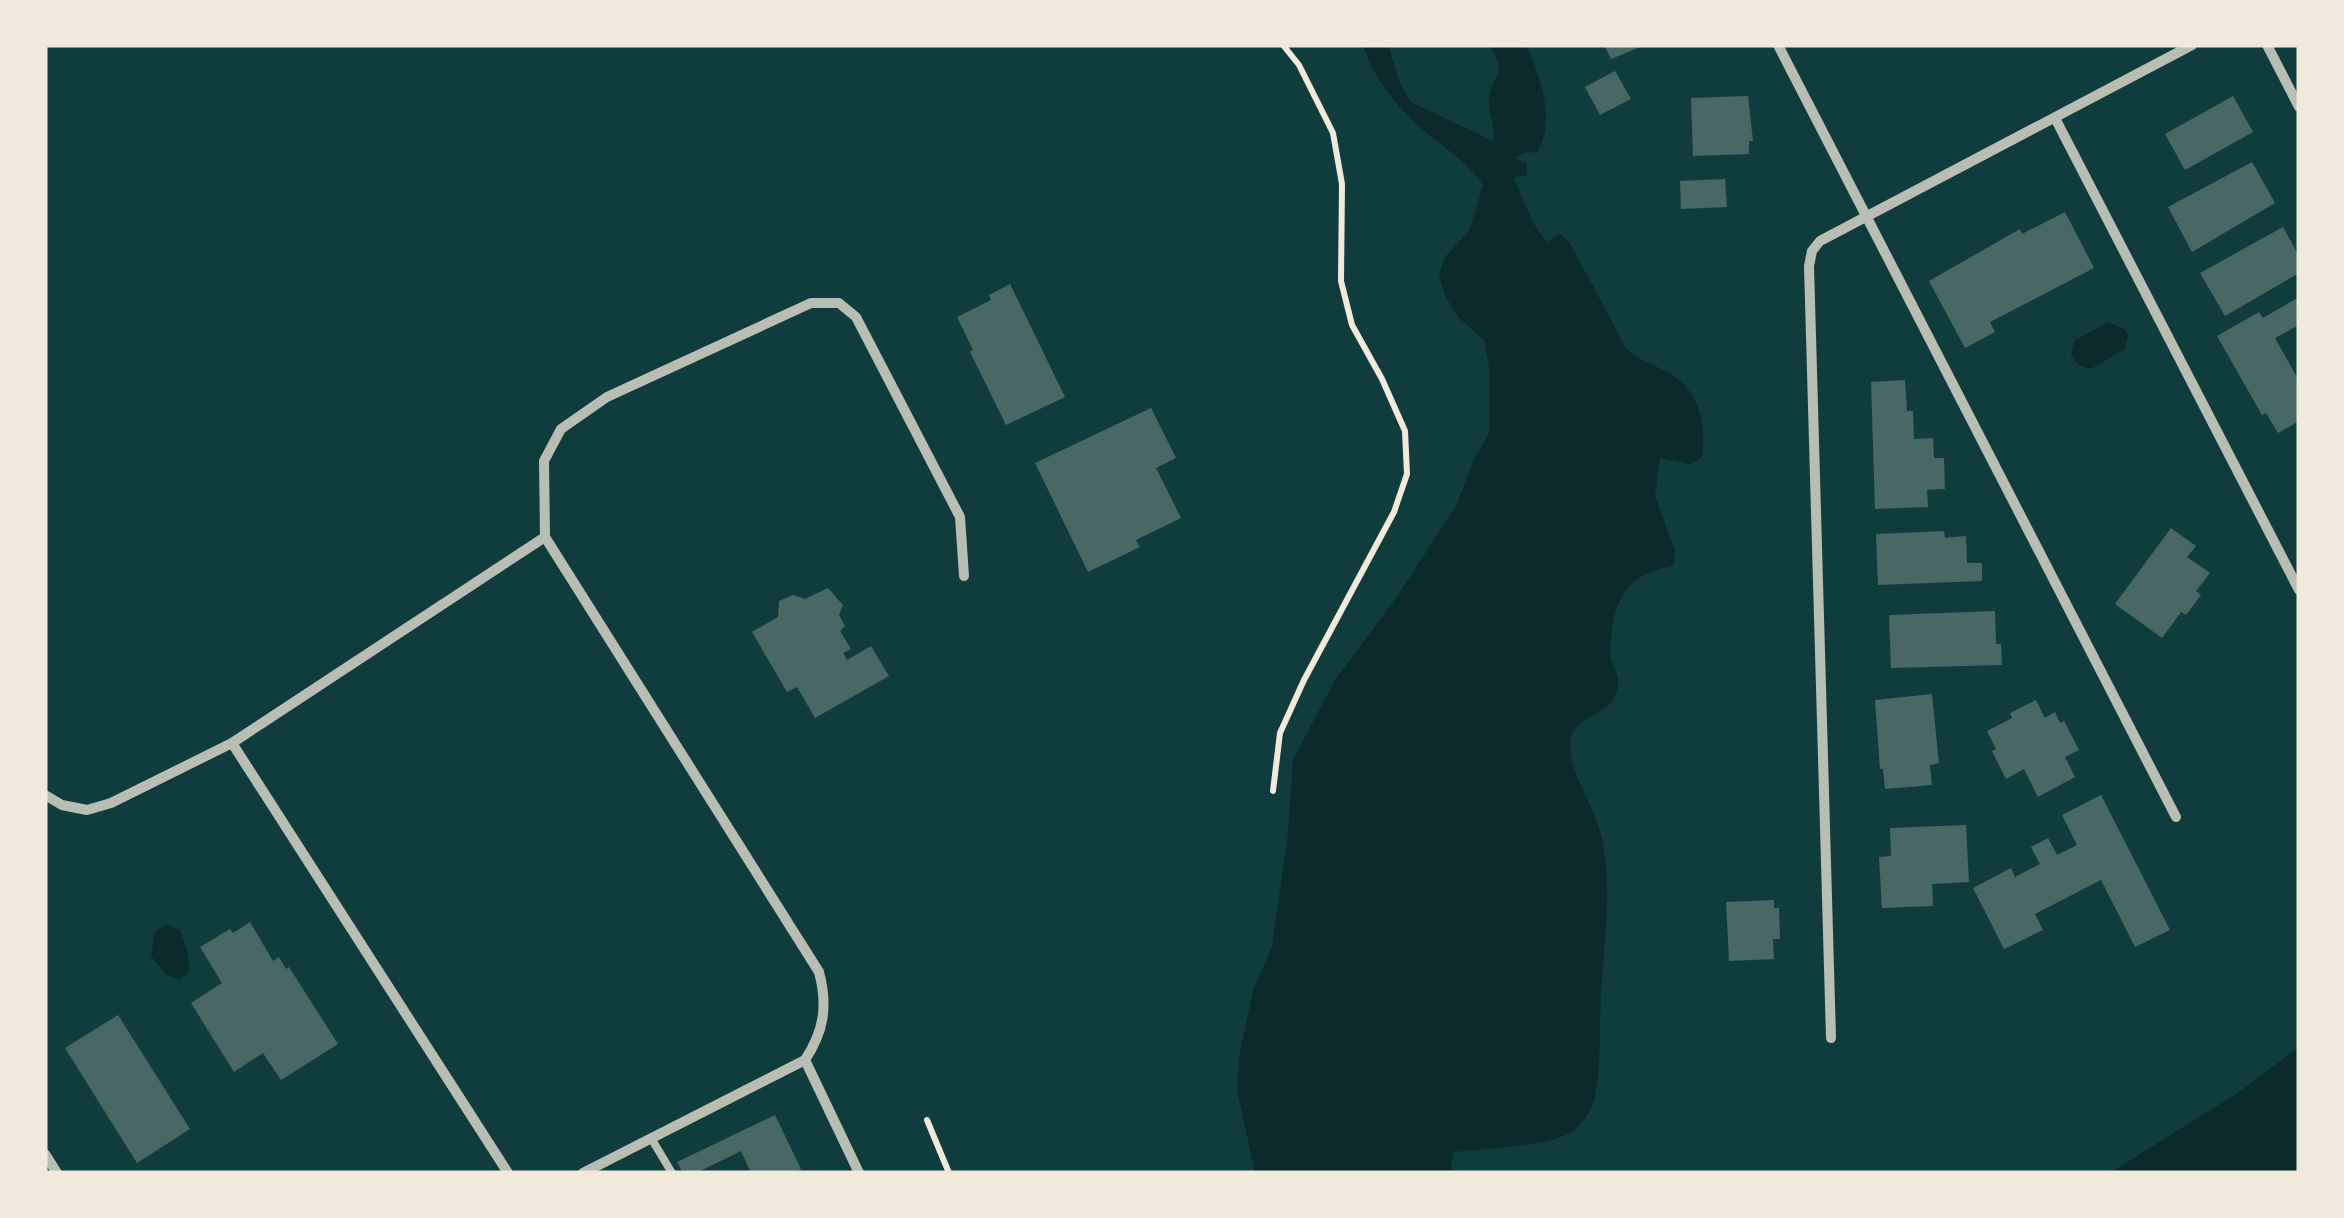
<svg xmlns="http://www.w3.org/2000/svg" width="2344" height="1218" font-family="'Titillium Web',sans-serif">
<rect width="100%" height="100%" fill="#0f3d3e"/>
<g fill="#0a2a2b">
<path d="M1363 45H1388L1400 84 1411 102 1493 141C1496 123 1488 115 1489 100 1491 72 1510 78 1489 45L1528 48C1541 79 1556 121 1537 152L1523 153 1515 158 1527 164V175L1514 177C1523 199 1531 225 1547 242L1560 233 1570 243 1626 348C1640 362 1658 365 1675 377 1701 395 1706 428 1702 458L1690 464 1660 458 1655 496 1675 551 1674 566C1635 571 1617 592 1612 630 1611 639 1609 651 1611 660 1613 668 1618 673 1618 681 1618 724 1562 708 1571 756 1576 783 1594 807 1601 834 1613 887 1604 940 1601 993 1599 1028 1602 1066 1594 1100 1591 1112 1583 1123 1573 1131 1555 1146 1480 1149 1454 1152L1451 1165 1454 1173H1255L1237 1089 1239 1058 1253 990 1272 947 1288 833 1293 760 1335 680 1398 595 1456 506 1473 461 1489 433V366L1484 340 1458 317 1445 296 1439 274 1445 257 1469 231 1483 185C1467 160 1443 148 1421 128 1396 105 1372 77 1363 45Z"/>
<path d="M2108 322 2126 330 2128 336 2125 349 2091 369 2078 365 2071 354 2074 341Z"/>
<path d="M166 924 180 930C184 941 192 963 188 973L180 979 166 975 151 956 155 932Z"/>
<path d="M2299 1047V1173H2110L2239 1092Z"/>
</g>
<g fill="#486865">
<path d="M1604 45H1645L1611 59Z"/>
<path d="M1615 71 1631 99 1600 115 1585 87Z"/>
<path d="M1748 96 1753 141H1749V154L1693 156 1691 98Z"/>
<path d="M2233 96 2253 132 2185 170 2165 134Z"/>
<path d="M2252 162 2275 203 2192 252 2168 207Z"/>
<path d="M1725 179 1727 207 1681 209 1680 181Z"/>
<path d="M2065 212 2094 268 1990 322 1995 332 1965 348 1929 281 2020 229 2022 234Z"/>
<path d="M2283 227 2299 256V273L2225 316 2200 273Z"/>
<path d="M1010 284 1065 397 1006 425 970 352 973 350 957 317 991 300 989 295Z"/>
<path d="M2299 297V325L2275 338 2299 381V421L2278 433 2266 413 2262 415 2217 336 2259 312 2263 318Z"/>
<path d="M1905 380 1907 411H1913L1914 439 1933 438 1934 458H1944L1945 489 1927 490 1928 507 1875 509 1871 382Z"/>
<path d="M1151 408 1176 458 1156 468 1181 518 1136 540 1140 547 1088 572 1035 463Z"/>
<path d="M2171 528 2196 546 2187 557 2210 573 2196 591 2201 595 2186 615 2181 612 2162 638 2115 604Z"/>
<path d="M1944 531 1945 538 1966 536 1967 563H1982V581L1878 585 1876 534Z"/>
<path d="M828 588 843 605 839 615 845 626 840 631 851 649 843 653 847 660 871 646 889 676 815 718 797 687 787 692 752 632 778 617 779 601 793 595 805 599Z"/>
<path d="M1995 611 1996 644H2001L2002 665 1891 668 1889 615Z"/>
<path d="M1932 694 1939 763 1930 765 1932 785 1885 789 1883 769H1880L1875 700Z"/>
<path d="M2036 700 2045 718 2055 712 2060 723 2064 721 2079 750 2065 757 2075 777 2038 797 2024 769 2006 779 1992 751 1996 749 1987 731 2012 718 2010 713Z"/>
<path d="M2101 795 2170 930 2135 947 2101 880 2035 914 2043 930 2004 949 1973 888 2011 868 2015 877 2040 864 2031 847 2048 838 2057 855 2077 845 2062 815Z"/>
<path d="M1966 825 1969 882 1932 884 1933 906 1882 908 1879 857 1891 856 1890 828Z"/>
<path d="M1774 900V908H1779L1780 939H1773L1774 959 1729 961 1726 902Z"/>
<path d="M250 922 273 961 279 957 286 969 289 967 338 1044 281 1080 263 1053 234 1072 191 1003 222 983 200 947 230 929 233 933Z"/>
<path d="M118 1015 190 1129 137 1163 65 1048Z"/>
<path d="M775 1115 801 1169 794 1173H751L741 1151 696 1173H683L677 1162Z"/>
</g>
<g fill="none" stroke-linecap="round" stroke-linejoin="round">
<g stroke="#f1e9da" stroke-width="6">
<path d="M1273 791 1280 733 1304 680 1394 512 1407 474 1405 431 1382 379 1352 325 1341 281 1342 184 1333 133 1299 65 1283 45"/>
<path d="M927 1120 949 1173"/>
</g>
<path stroke="#b8beb3" stroke-width="8" d="M651 1138 672 1173"/>
<g stroke="#b8beb3" stroke-width="10">
<path d="M1778 45 2176 817"/>
<path d="M2267 45 2299 107"/>
<path d="M2055 118 2299 590"/>
<path d="M545 537 819 972C828 1006 824 1031 805 1060L583 1173"/>
<path d="M232 743 508 1173"/>
<path d="M45 795 62 805 87 810 111 803 232 743 545 537 544 461 561 429 607 397 811 303H839L856 317 960 517 964 576"/>
<path d="M1831 1038 1809 266 1812 251 1820 241 2192 45"/>
<path d="M805 1060 859 1173"/>
<path d="M45 1154 57 1173"/>
</g>
</g>
<rect width="2344" height="1218" fill="none" stroke="#f1e9da" stroke-width="95"/>
</svg>
